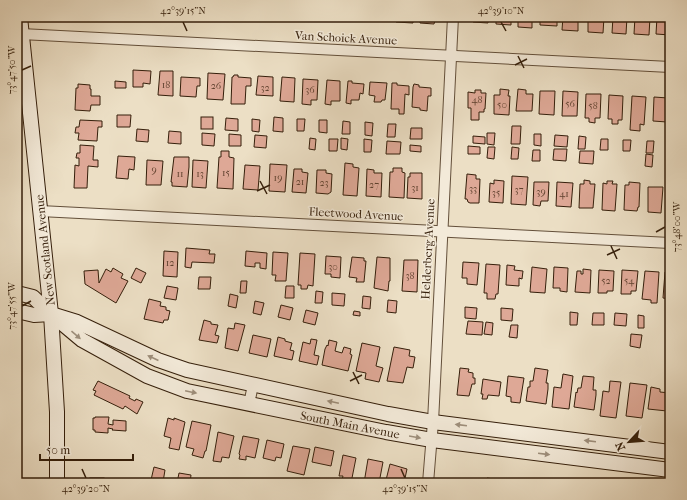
<svg xmlns="http://www.w3.org/2000/svg" width="687" height="500" font-family="'IM FELL French Canon',serif">
<rect width="100%" height="100%" fill="#ecdfc5"/>
<filter id="stains"><feTurbulence type="fractalNoise" baseFrequency=".005" numOctaves="4"/><feColorMatrix values="0 0 0 0 .2 0 0 0 0 .09 0 0 0 0 .02 0 0 0 .5 -.17"/></filter>
<radialGradient id="worn" r=".72"><stop offset=".6" stop-color="#630" stop-opacity="0"/><stop offset="1" stop-color="#630" stop-opacity=".3"/></radialGradient>
<g fill="#dea896" stroke="#351f0b">
<path d="M329 17H344V19L329 18Z"/>
<path d="M351 17H367V21L351 20Z"/>
<path d="M375 17H390L389 21H375Z"/>
<path d="M397 17H413V23L396 22Z"/>
<path d="M420 17H436L434 24 420 23Z"/>
<path d="M473 17H488V23L473 22Z"/>
<path d="M496 17H511V25L496 24Z"/>
<path d="M518 17H532V28L518 27Z"/>
<path d="M540 17H557V26L540 25Z"/>
<path d="M563 17H578V31L562 30Z"/>
<path d="M588 17H604L603 33 588 32Z"/>
<path d="M613 17H627L626 34 612 33Z"/>
<path d="M635 17H650L649 35 634 34Z"/>
<path d="M657 17H670V35L656 34Z"/>
<path d="M133 70 151 71 150 84 143 83V87H133Z"/>
<path d="M160 71H173V96L158 95Z"/>
<path d="M208 73 225 74 223 100 207 99Z"/>
<path d="M234 75H238V77L251 78V86H246L245 104H231L232 77H233Z"/>
<path d="M258 76 273 77V96L256 95Z"/>
<path d="M181 77 200 78V86H197L196 97 180 96Z"/>
<path d="M282 77 295 78 294 102 280 101Z"/>
<path d="M303 79 318 80 317 100H311V105L302 104Z"/>
<path d="M327 80 340 81V101H331V105L325 104Z"/>
<path d="M115 81 126 82V88H115Z"/>
<path d="M348 81H352V83L364 84 363 94 360 93 359 100H351V104L346 103Z"/>
<path d="M370 82 387 83 385 100H382L381 102H374L375 96 369 95Z"/>
<path d="M392 83H397V85L409 86V95L405 94 404 114H399V109H391Z"/>
<path d="M78 84 90 85V89H91V96H100V105H91L90 111 75 110 76 88H78Z"/>
<path d="M414 84 419 85V87L431 88V96H428L427 111 420 110V108L412 107 413 87Z"/>
<path d="M500 89 509 90 508 96H510L509 115 494 114V95H500Z"/>
<path d="M518 89 526 90V94H533L532 111H516Z"/>
<path d="M475 90H481V93H486L485 109H484V112H479V120H471V108H468V92L475 93Z"/>
<path d="M540 91H555L554 115 539 114Z"/>
<path d="M563 91 578 92 577 116H562Z"/>
<path d="M586 94H601L600 118H595V123L589 122V118H585Z"/>
<path d="M609 95 623 96 622 120H618V124H612V119H608Z"/>
<path d="M632 96 646 97 644 125 640 124V131L630 130Z"/>
<path d="M654 97 668 98 667 122 653 121Z"/>
<path d="M117 115H131L130 127H117Z"/>
<rect x="201" y="117" width="12" height="12"/>
<path d="M274 117 283 118V132L273 131Z"/>
<path d="M226 118 238 119V131L225 130Z"/>
<path d="M252 119 260 120 259 132 252 131Z"/>
<path d="M297 119H305L304 131H297Z"/>
<path d="M80 120 102 121V127H98L97 141 78 140 79 133H75L76 127H79Z"/>
<path d="M319 120H327V133L319 132Z"/>
<path d="M343 121 350 122V134H342Z"/>
<path d="M365 122 373 123 372 136 365 135Z"/>
<path d="M388 124H396L395 137H387Z"/>
<path d="M512 126H521L520 144H511Z"/>
<path d="M411 128H422V139H410Z"/>
<path d="M137 129 149 130 148 142 136 141Z"/>
<path d="M169 131 181 132V144L168 143Z"/>
<path d="M202 133 215 134 214 146 202 145Z"/>
<path d="M487 133H495L494 145 487 144Z"/>
<path d="M229 134 241 135V146H229Z"/>
<path d="M534 134H541V146L534 145Z"/>
<path d="M255 135 267 136 266 148 254 147Z"/>
<path d="M555 135 568 136 567 147 554 146Z"/>
<path d="M473 136 485 137V144L473 143Z"/>
<path d="M579 136 586 137 585 149H578Z"/>
<path d="M310 138 316 139 315 150 309 149Z"/>
<path d="M341 138 348 139 347 150 341 149Z"/>
<path d="M329 139H338L337 151H329Z"/>
<path d="M364 139 372 140 371 152H364Z"/>
<path d="M601 139H608V150H600Z"/>
<path d="M623 140H631L630 151H623Z"/>
<path d="M387 141 401 142 400 154H386Z"/>
<path d="M647 141H654L653 153H646Z"/>
<path d="M80 145 94 146 93 160H98V167L88 166 87 188H74L75 165 79 166V158H76L77 153H80Z"/>
<path d="M410 145 421 146V152L410 151Z"/>
<path d="M468 146 480 147V154H468Z"/>
<path d="M488 147H495L494 159 487 158Z"/>
<path d="M512 147 519 148 518 159H511Z"/>
<path d="M554 149H567L566 161 553 160Z"/>
<path d="M533 150H540V161H532Z"/>
<path d="M221 151H229V157L234 158 233 189 217 188 219 157H221Z"/>
<path d="M580 151H594L593 164 579 163Z"/>
<path d="M646 154 653 155 652 167 645 166Z"/>
<path d="M118 156 135 157 134 170 129 169 128 179 116 178Z"/>
<rect x="668" y="156" width="2" height="12"/>
<path d="M174 157H189V167L187 187 172 186V182H171Z"/>
<path d="M147 160 163 161 161 185H146Z"/>
<path d="M193 160 208 161 206 188 192 187Z"/>
<path d="M345 163 353 164V167L359 168 357 196 343 195Z"/>
<path d="M270 164 287 165 285 192 269 191Z"/>
<path d="M245 165 260 166 258 190 243 189Z"/>
<path d="M393 168H402V172L405 173 404 198 389 197 390 172H393Z"/>
<path d="M294 169H302V172L308 173 306 193 292 192Z"/>
<path d="M367 169 374 170V173H382L381 197 366 196Z"/>
<path d="M317 170H326V173L332 174 331 192 328 194 316 193Z"/>
<path d="M410 173H422V199L407 198 408 177H410Z"/>
<path d="M467 174 476 175V179H480L479 203H470L468 202 467 199H465Z"/>
<path d="M512 176 528 177 526 205 511 204Z"/>
<path d="M494 180 504 181 503 203 489 202 490 183 494 184Z"/>
<path d="M584 180 590 181V184H595L593 208H579L580 184H584Z"/>
<path d="M607 181H613L612 184H617L615 211 602 210 603 183 607 184Z"/>
<path d="M534 182H549L548 201H541L540 206 533 205Z"/>
<path d="M557 182 573 183 571 207 556 206Z"/>
<path d="M629 182 640 183 639 207H638L637 211 624 210 625 185H629Z"/>
<path d="M648 187H663L661 213 648 212Z"/>
<path d="M186 248 210 250 209 254H215L214 263 192 262 191 268 185 267Z"/>
<path d="M164 251 178 252 177 277 163 276Z"/>
<path d="M246 251 267 253 266 269 260 268V263H255V267L245 266Z"/>
<path d="M273 252 288 253 286 281H275L276 275H272Z"/>
<path d="M300 253 315 254 313 286 308 285 307 289H301V285H298Z"/>
<path d="M326 256 341 257 340 278 331 277V274H325Z"/>
<path d="M352 257 364 258V261H366L364 282H356L357 278 349 277Z"/>
<path d="M377 257 390 258V281H389L388 291 374 288Z"/>
<path d="M404 260H418L417 292 402 291Z"/>
<path d="M463 262 479 263 477 285 467 284V278H462Z"/>
<path d="M486 264 500 265 498 294H496L495 299H487V293H484Z"/>
<path d="M507 265 515 266 514 270 523 271 522 279 519 278V286L506 285Z"/>
<path d="M532 267 547 269 545 293 530 292Z"/>
<path d="M554 267 568 268 567 292 560 291V288H553Z"/>
<path d="M113 268 123 274 121 278 128 281 116 303 85 284 84 271 98 270 99 283 106 269 111 272Z"/>
<path d="M136 268 146 273 141 283 131 278Z"/>
<path d="M583 269 591 270 590 293 575 292 577 271H581V274H583Z"/>
<path d="M599 270 614 271 613 291H607V293H598Z"/>
<path d="M622 270 638 271 636 291H631V294H621Z"/>
<path d="M645 271 659 272 657 303H651V300L642 299Z"/>
<path d="M665 272 670 273V303H669V299L663 298Z"/>
<path d="M199 277H211L210 289H198Z"/>
<path d="M241 281H247L246 293H240Z"/>
<path d="M167 286 178 288 176 300 164 298Z"/>
<path d="M286 286H294V298H285Z"/>
<path d="M316 291 323 292 322 303H315Z"/>
<path d="M332 293 345 294 344 306 332 305Z"/>
<path d="M230 294 238 296 236 308 228 306Z"/>
<path d="M363 296 371 297 370 309 362 308Z"/>
<path d="M149 299 161 302 160 306 166 307V310L170 311 168 320H164L163 323 144 319Z"/>
<path d="M388 300 397 301 396 313 387 312Z"/>
<path d="M255 301 264 303 261 315 253 313Z"/>
<path d="M281 305 293 308 290 320 278 317Z"/>
<path d="M465 307 477 308 476 319 465 318Z"/>
<path d="M501 308 513 309 512 321 501 320Z"/>
<path d="M306 310 318 313 315 325 303 322Z"/>
<path d="M354 311 360 312V316L353 315Z"/>
<path d="M570 312 578 313 577 325H570Z"/>
<path d="M593 313H604V325H592Z"/>
<path d="M615 313 627 314 626 326 614 325Z"/>
<path d="M638 315 644 316V328H638Z"/>
<path d="M204 320 211 322V324L218 325 215 335 219 336 217 343 199 340Z"/>
<path d="M468 321 483 322 482 335 466 334Z"/>
<path d="M486 322 493 323 492 335 484 334Z"/>
<path d="M235 323 245 325 238 351 225 348 228 328 234 329Z"/>
<path d="M511 325H518L517 338 509 337Z"/>
<path d="M631 334 642 335 640 348 630 346Z"/>
<path d="M253 335 271 339 267 357 249 353Z"/>
<path d="M278 337 285 339V341L292 343 290 350 294 351 292 360 274 356Z"/>
<path d="M311 339 317 340 314 355 319 356 317 365 299 361 303 342 310 344Z"/>
<path d="M329 340 337 342 335 351 342 353 344 347 351 349 350 354 352 355 348 371 322 365 325 349 327 345 328 346Z"/>
<path d="M362 343 380 347 376 366 383 368 379 382 365 379 366 373 356 371Z"/>
<path d="M394 347 410 350 409 356 415 357 413 368 407 367 403 383 387 381Z"/>
<path d="M460 368 469 369 468 372 473 373V378H475V384H472L469 396 457 395Z"/>
<path d="M535 368 548 370 546 383H548V389L546 404 526 401 528 387H530V381H533Z"/>
<path d="M563 374 573 376 569 409 552 407 554 387 561 388Z"/>
<path d="M508 376 524 378 520 403 511 402V397L506 396Z"/>
<path d="M583 376 594 377 593 390H596V395L594 410 574 407 576 392 577 393 578 388H581Z"/>
<path d="M483 379 501 382 499 396 488 395 487 399H482L483 394H481Z"/>
<path d="M98 381 130 396 129 398 135 401 136 399 143 402 137 414 125 406 123 409 94 395 96 391 93 390Z"/>
<path d="M610 381 621 382 616 418 600 416 603 391 609 392Z"/>
<path d="M630 383 647 385 642 418 626 416Z"/>
<path d="M651 387 660 389V392L670 393V417H667V411L648 409Z"/>
<path d="M95 417H109L108 424 113 425V420L126 421V431L112 430 113 429 108 428V433L95 432V430H93V418H95Z"/>
<path d="M168 418 174 420V418L185 422 179 450 169 448 171 438 164 436Z"/>
<path d="M192 421 211 425 206 451H205L203 458 192 455 194 449 186 447Z"/>
<path d="M218 432 234 436 229 458 222 457 221 462 213 461Z"/>
<path d="M243 436 259 439 255 458 246 456V460L239 459 240 455 239 454Z"/>
<path d="M267 440 284 444 281 458 276 457 275 461 263 458Z"/>
<path d="M293 446 310 449 304 475 287 471Z"/>
<path d="M315 447 334 451 331 466 312 462Z"/>
<path d="M343 455 356 458 351 483H341L343 476H339Z"/>
<path d="M368 459 383 462 379 483H364Z"/>
<path d="M390 464 407 469 404 483 386 480Z"/>
<path d="M154 467 165 470 163 482 151 480Z"/>
<path d="M179 473 191 475 190 483H177Z"/>
<rect x="90" y="478" width="14" height="5"/>
<path d="M487 478 494 479V481L505 483H486Z"/>
<path d="M204 479 210 480V483H203Z"/>
<path d="M451 479 468 482V483H451Z"/>
</g>
<g fill="none" stroke-linecap="round" stroke-linejoin="round">
<g stroke="#634f3a" stroke-width="12">
<g id="street">
<path d="M21 34 670 67"/>
<path d="M40 211 670 243"/>
<path d="M249 404 253 385"/>
<path d="M428 483 433 422 453 17"/>
</g>
</g>
<g stroke="#351f0b" stroke-width="16">
<g id="secondary">
<path d="M20 17 51 314 57 412V483"/>
<path d="M17 293 33 297 51 314 77 322 158 360 187 370 388 414 433 422 670 452"/>
<path d="M17 311 34 315 51 314 82 340 147 376 187 391 386 432 432 440 670 470"/>
</g>
</g>
<use href="#street" stroke="#f3ead9" stroke-width="10"/>
<use href="#secondary" stroke="#f3ead9" stroke-width="14"/>
</g>
<defs><path id="oneway-solid" d="M-6-.8H1V-3.2L6.5 0L1 3.2V.8H-6Z"/></defs>
<g fill="#9e8f7c">
<use href="#oneway-solid" transform="translate(76 335) rotate(41)"/>
<use href="#oneway-solid" transform="translate(153 358) rotate(-155)"/>
<use href="#oneway-solid" transform="translate(191 392) rotate(12)"/>
<use href="#oneway-solid" transform="translate(333 402) rotate(-168)"/>
<use href="#oneway-solid" transform="translate(461 425) rotate(-173)"/>
<use href="#oneway-solid" transform="translate(415 437) rotate(10)"/>
<use href="#oneway-solid" transform="translate(590 441) rotate(-173)"/>
<use href="#oneway-solid" transform="translate(544 454) rotate(7)"/>
</g>
<path fill="none" stroke="#351f0b" stroke-width="1.5" d="M183 22 187 31M501 22 506 31M518 56 524 68M515 65 527 59M22 70 31 66M260 181 267 194M257 191 270 185M656 232 665 227M611 246 617 259M607 255 620 249M22 306 31 301M353 372 359 384M350 381 362 375M82 469 86 478M401 469 405 478"/>
<g text-anchor="middle" dominant-baseline="central" stroke-width="3" stroke-linejoin="round" paint-order="stroke">
<g font-size="10" fill="#5f412e">
<text x="166" y="85">18</text>
<text x="216" y="86">26</text>
<text x="265" y="88">32</text>
<text x="310" y="90">36</text>
<text x="477" y="100">48</text>
<text x="570" y="104">56</text>
<text x="502" y="105">50</text>
<text x="593" y="106">58</text>
<text x="154" y="170">9</text>
<text x="226" y="173">15</text>
<text x="180" y="174">11</text>
<text x="200" y="174">13</text>
<text x="278" y="178">19</text>
<text x="300" y="182">21</text>
<text x="324" y="183">23</text>
<text x="374" y="185">27</text>
<text x="415" y="188">31</text>
<text x="473" y="189">33</text>
<text x="519" y="190">37</text>
<text x="541" y="192">39</text>
<text x="496" y="193">35</text>
<text x="564" y="194">41</text>
<text x="170" y="263">12</text>
<text x="333" y="267">30</text>
<text x="410" y="276">38</text>
<text x="606" y="281">52</text>
<text x="629" y="281">54</text>
</g>
<g font-size="12" fill="#351f0b" stroke="#f3ead9">
<text transform="translate(346 38) rotate(3)">Van Schoick Avenue</text>
<text transform="translate(356 214) rotate(3)">Fleetwood Avenue</text>
<text transform="translate(428 249) rotate(-87)">Helderberg Avenue</text>
<text transform="translate(45 250) rotate(-96)">New Scotland Avenue</text>
<text transform="translate(350 425) rotate(11)">South Main Avenue</text>
</g>
</g>
<rect width="687" height="500" fill="none" stroke="#ecdfc5" stroke-width="44"/>
<g transform="translate(629 442) rotate(244)" stroke="#f3ead9" stroke-width="3" paint-order="stroke">
<path d="M0-3L7 15L0 10L-7 15Z" fill="#351f0b"/>
<text y="-6" font-size="11" font-weight="bold" text-anchor="middle" fill="#351f0b">N</text>
</g>
<path d="M40 454v6h93v-6" fill="none" stroke="#351f0b" stroke-width="2"/>
<text x="46" y="454" font-size="12" fill="#351f0b" stroke="#f3ead9" stroke-width="3" paint-order="stroke">50 m</text>
<rect x="22" y="22" width="643" height="456" fill="none" stroke="#351f0b" stroke-width="1.5"/>
<g font-size="10" text-anchor="middle" fill="#351f0b">
<text x="183" y="14">42°39'15"N</text>
<text x="501" y="14">42°39'10"N</text>
<text transform="translate(11 70) rotate(-90)" y="4">73°47'50"W</text>
<text transform="translate(676 227) rotate(-90)" y="4">73°48'00"W</text>
<text transform="translate(11 306) rotate(-90)" y="4">73°47'55"W</text>
<text x="86" y="492">42°39'20"N</text>
<text x="405" y="492">42°39'15"N</text>
</g>
<rect width="100%" height="100%" filter="url(#stains)"/>
<rect width="100%" height="100%" fill="url(#worn)"/>
</svg>
